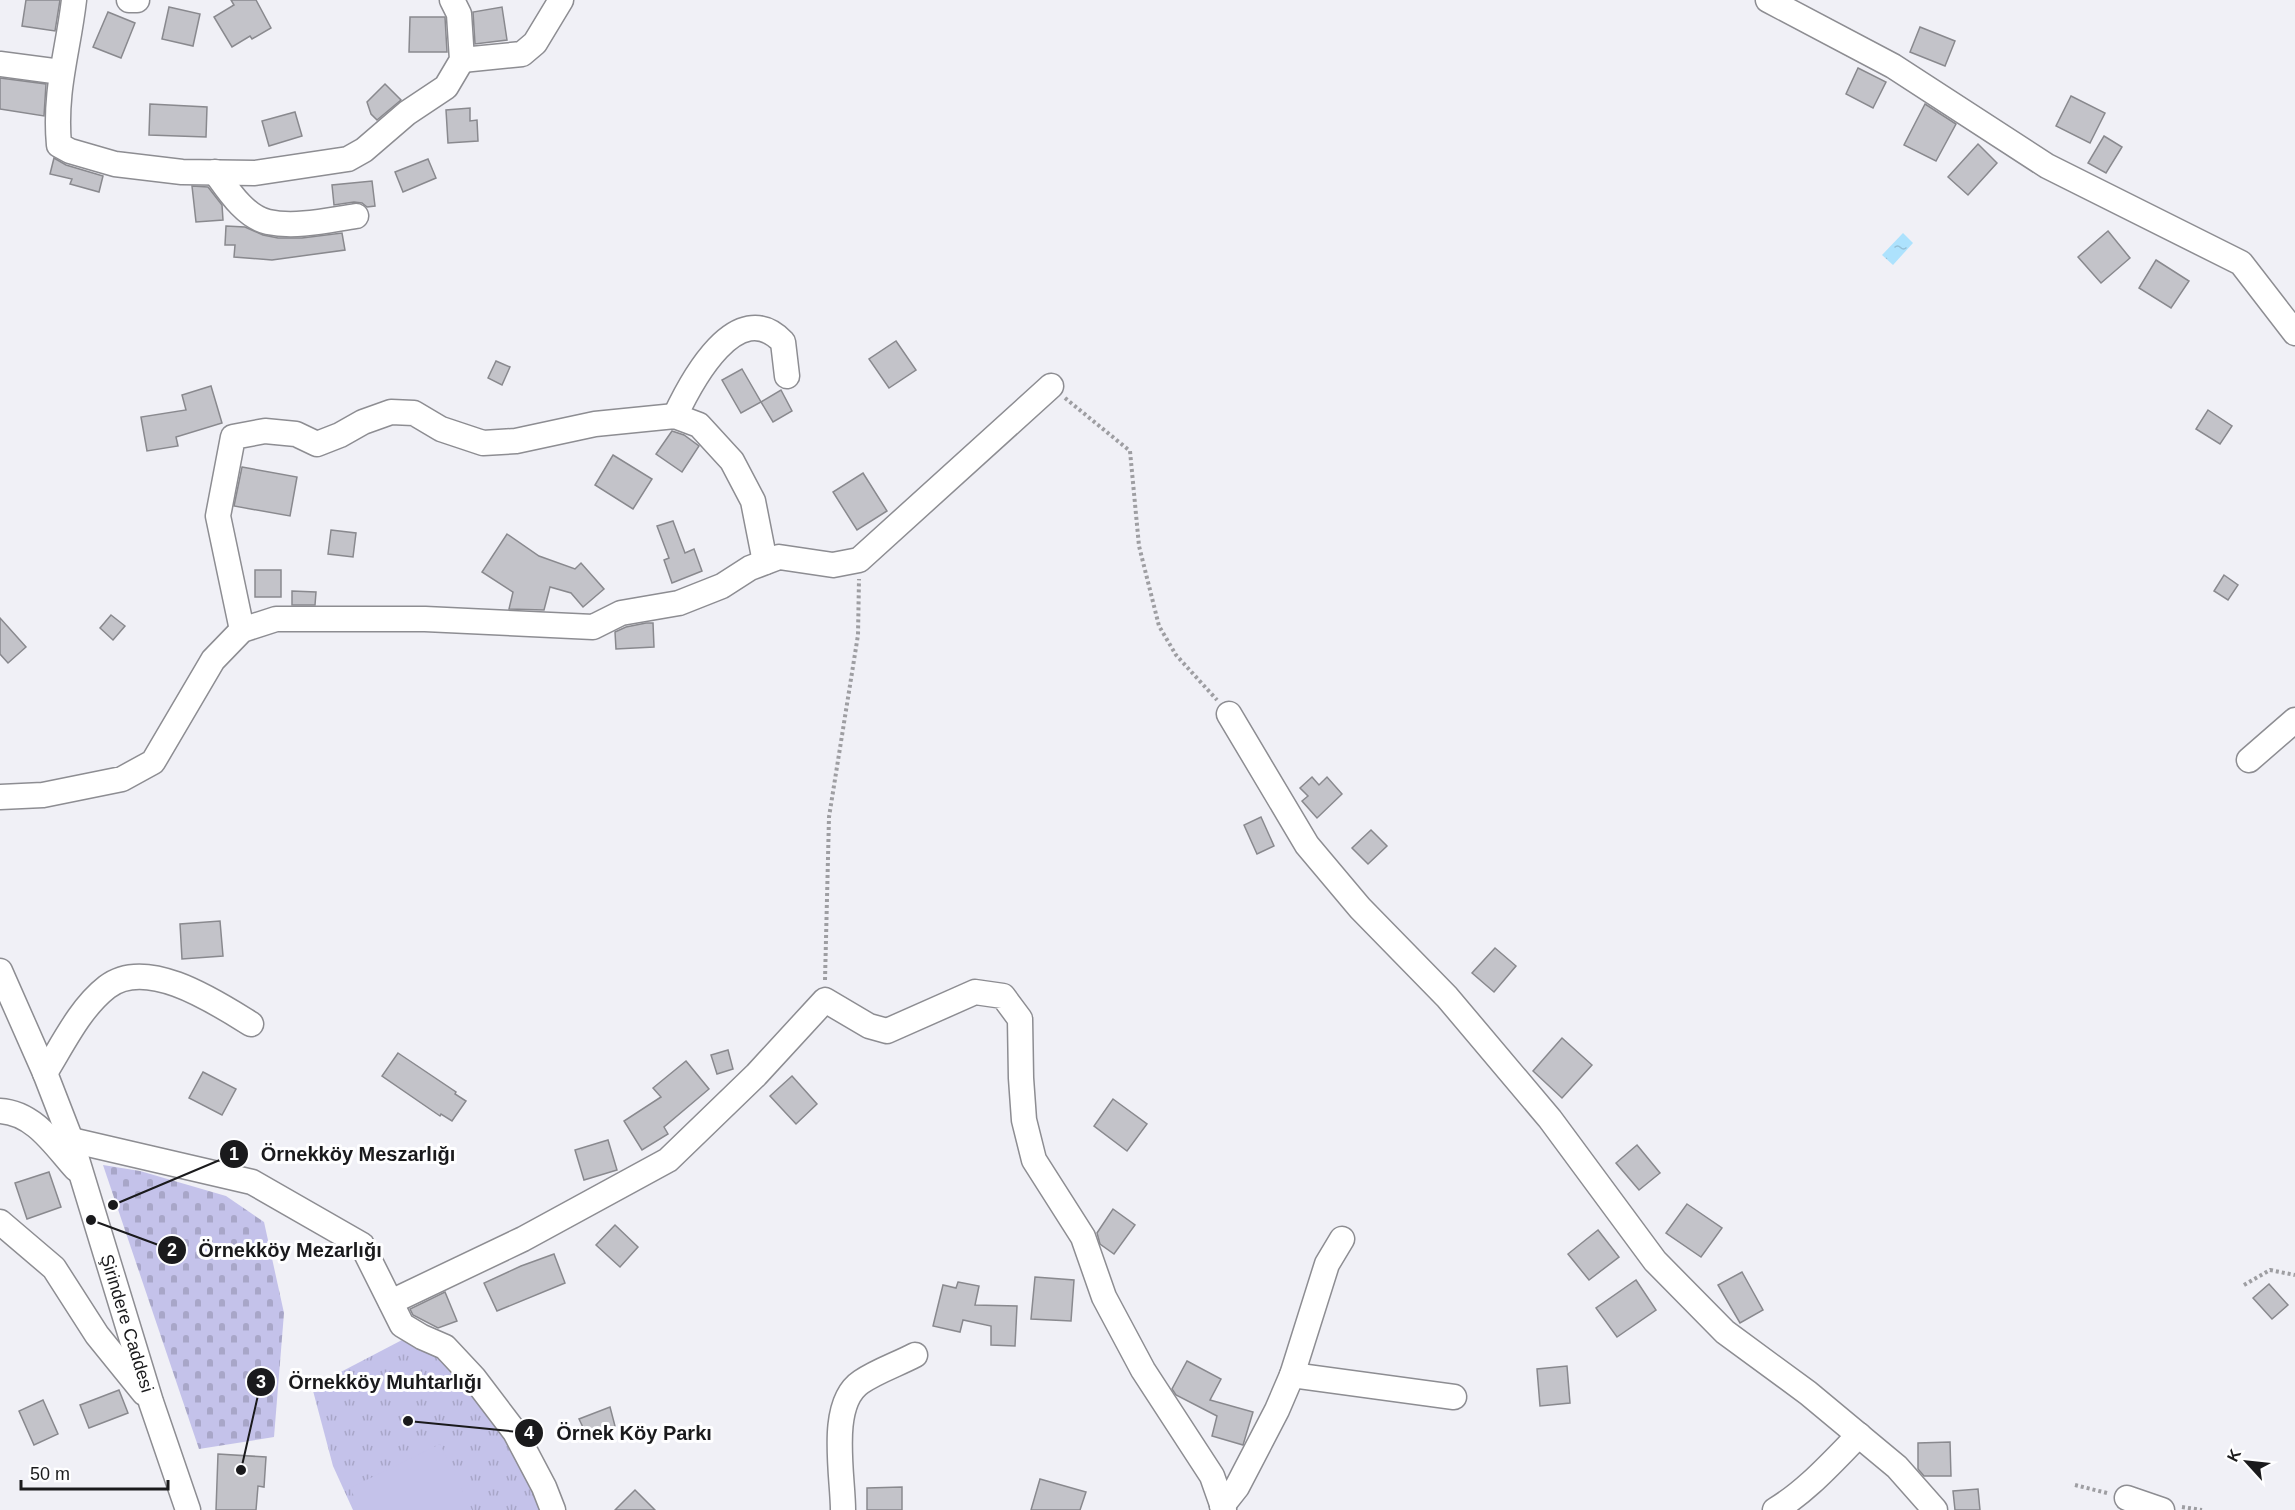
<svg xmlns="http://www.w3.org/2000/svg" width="2295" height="1510" font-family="Arial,sans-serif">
<defs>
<pattern id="grass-tufts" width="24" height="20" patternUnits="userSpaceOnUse" patternTransform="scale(1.5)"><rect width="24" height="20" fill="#c4c2ea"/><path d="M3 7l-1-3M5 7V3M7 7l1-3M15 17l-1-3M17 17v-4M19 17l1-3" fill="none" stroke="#a8a6c8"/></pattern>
<pattern id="cemetery-stones" width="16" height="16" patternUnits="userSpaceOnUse" patternTransform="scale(1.5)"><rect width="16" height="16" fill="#c4c2ea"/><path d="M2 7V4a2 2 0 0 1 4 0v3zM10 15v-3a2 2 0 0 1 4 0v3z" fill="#a8a6c8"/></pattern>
<pattern id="water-ripples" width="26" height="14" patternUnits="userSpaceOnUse" patternTransform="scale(1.5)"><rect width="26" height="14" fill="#ade2fd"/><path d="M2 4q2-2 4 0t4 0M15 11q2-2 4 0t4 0" fill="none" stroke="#94c1d8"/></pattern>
</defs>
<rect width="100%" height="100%" fill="#f0f0f6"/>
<path fill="url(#grass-tufts)" d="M402 1340 423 1343 444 1352 521 1455 545 1510H353L333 1466 312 1387Z"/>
<path fill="url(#cemetery-stones)" d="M103 1165 140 1171 226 1196 264 1222 284 1313 274 1437 199 1449Z"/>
<path fill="#c4c2ea" d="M440 1444 472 1510H361L350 1488Z"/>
<path fill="url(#water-ripples)" d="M1903 233 1913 243 1893 265 1882 255Z"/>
<g fill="#c3c3c9" stroke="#89898e" stroke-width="1.5">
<path d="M26 0H60L55 31 22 26Z"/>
<path d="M231 0H256L271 28 252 39 250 36 232 47 214 17 234 5Z"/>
<path d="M169 7 200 14 193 46 162 39Z"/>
<path d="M502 7 507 40 475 44 473 12Z"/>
<path d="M108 12 135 23 121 58 93 47Z"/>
<path d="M410 17H445L447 52H409Z"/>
<path d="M1920 27 1955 41 1945 66 1910 52Z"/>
<path d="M1858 68 1886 82 1873 108 1846 94Z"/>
<path d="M0 78 46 84 44 116 0 109Z"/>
<path d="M385 84 401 100 377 120 371 114 367 102Z"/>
<path d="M2071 96 2105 113 2090 143 2056 126Z"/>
<path d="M150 104 207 107 206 137 149 135Z"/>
<path d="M1925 104 1956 124 1936 161 1904 145Z"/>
<path d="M470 108V121L477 120 478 141 448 143 446 110Z"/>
<path d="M295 112 302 136 269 146 262 121Z"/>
<path d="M2104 136 2122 147 2106 173 2088 163Z"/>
<path d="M1978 144 1997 163 1968 195 1948 177Z"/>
<path d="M54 158 66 165 103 176 99 192 70 184 72 179 50 174Z"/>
<path d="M428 159 436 178 403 192 395 172Z"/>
<path d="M372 181 375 206 367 207 362 203 354 202 334 205 332 185Z"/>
<path d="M192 186 208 187 222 205 223 220 196 222Z"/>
<path d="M226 226 245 227 263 235 278 238H302L342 233 345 250 272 260 234 257 235 245H225Z"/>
<path d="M2108 231 2130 258 2101 283 2078 257Z"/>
<path d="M2156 260 2189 281 2171 308 2139 288Z"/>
<path d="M896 341 916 370 889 388 869 359Z"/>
<path d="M496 361 510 367 502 385 488 378Z"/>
<path d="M742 369 761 402 741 413 722 380Z"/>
<path d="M211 386 222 423 176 437 178 446 147 451 141 417 186 410 182 395Z"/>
<path d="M781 390 792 411 773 422 761 402Z"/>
<path d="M2208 410 2232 426 2220 444 2196 429Z"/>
<path d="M672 431 684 435 699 446 682 472 656 454Z"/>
<path d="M613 455 652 479 633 509 595 485Z"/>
<path d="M242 467 297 477 290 516 234 506Z"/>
<path d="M863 473 887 511 857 530 833 492Z"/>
<path d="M673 521 685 553 694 549 702 571 672 583 664 560 669 558 657 526Z"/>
<path d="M331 530 356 533 353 557 328 554Z"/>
<path d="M507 534 539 556 575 569 581 563 604 589 583 607 571 593 550 587 544 610 509 609 513 592 482 572Z"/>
<rect x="255" y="570" width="26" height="27"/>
<path d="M2224 575 2238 585 2228 600 2214 591Z"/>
<path d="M292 591 316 592 315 605H292Z"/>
<path d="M111 615 125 626 113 640 100 628Z"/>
<path d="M0 618 26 647 8 663 0 654Z"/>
<path d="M646 623H653L654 647 616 649 615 632 626 627Z"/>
<path d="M1312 777 1319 785 1327 777 1342 794 1317 818 1302 801 1308 796 1300 788Z"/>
<path d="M1261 817 1274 846 1257 854 1244 825Z"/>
<path d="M1371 830 1387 846 1368 864 1352 848Z"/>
<path d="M220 921 223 956 182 959 180 924Z"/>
<path d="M1495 948 1516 966 1494 992 1472 973Z"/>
<path d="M1562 1038 1592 1065 1562 1098 1533 1071Z"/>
<path d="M728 1050 733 1069 717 1074 711 1055Z"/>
<path d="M398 1053 456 1092 455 1094 466 1101 452 1121 441 1114 440 1116 382 1076Z"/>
<path d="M686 1061 709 1089 664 1127 668 1134 642 1150 624 1121 661 1097 653 1088Z"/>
<path d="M203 1072 236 1089 222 1115 189 1098Z"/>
<path d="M792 1076 817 1104 796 1124 770 1096Z"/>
<path d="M1113 1099 1147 1124 1127 1151 1094 1126Z"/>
<path d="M608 1140 617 1170 584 1180 575 1150Z"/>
<path d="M1637 1145 1660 1173 1639 1190 1616 1163Z"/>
<path d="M49 1172 61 1207 27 1219 15 1183Z"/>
<path d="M1687 1204 1722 1228 1701 1257 1666 1233Z"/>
<path d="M1113 1209 1135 1225 1114 1254 1100 1244 1097 1233Z"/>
<path d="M615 1225 638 1247 620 1267 596 1245Z"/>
<path d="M1598 1230 1619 1257 1589 1280 1568 1254Z"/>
<path d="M554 1254 565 1283 497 1311 484 1283 521 1266Z"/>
<path d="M1742 1272 1763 1310 1740 1323 1718 1285Z"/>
<path d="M1035 1277 1074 1280 1071 1321 1031 1319Z"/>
<path d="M1636 1280 1656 1310 1617 1337 1596 1308Z"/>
<path d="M958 1282 979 1286 975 1305 1017 1306 1015 1346 991 1345V1326L963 1320 960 1332 933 1326 943 1285 956 1288Z"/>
<path d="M2269 1284 2288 1305 2272 1319 2253 1298Z"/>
<path d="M445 1292 457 1321 438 1328 413 1315 410 1309Z"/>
<path d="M1187 1361 1221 1379 1210 1400 1253 1412 1243 1445 1212 1436 1217 1416 1176 1395 1172 1389Z"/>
<path d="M1567 1366 1570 1403 1540 1406 1537 1369Z"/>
<path d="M119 1390 128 1413 89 1428 80 1405Z"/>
<path d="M43 1400 58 1434 34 1445 19 1411Z"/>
<path d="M610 1407 615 1426 589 1440 579 1419Z"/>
<path d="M1950 1442 1951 1476H1924L1918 1469V1443Z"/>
<path d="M218 1454 266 1457 264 1487 258 1486 256 1510H216Z"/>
<path d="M1040 1479 1086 1492 1080 1510H1031Z"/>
<path d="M902 1487V1510H867V1488Z"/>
<path d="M1978 1489 1980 1510H1955L1953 1491Z"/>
<path d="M635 1490 655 1510H615Z"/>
</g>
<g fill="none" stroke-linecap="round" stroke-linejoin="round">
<g stroke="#8d8d92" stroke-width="27">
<g id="minor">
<path d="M74 0C68 52 54 91 59 145L70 151 115 164 182 172 255 173 348 159 364 150 407 113 446 87 462 60 459 14 452 0"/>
<path d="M129 0H137"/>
<path d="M1768 0 1893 66 2047 166 2241 263 2295 333"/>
<path d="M462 60 522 54 535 43 561 0"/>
<path d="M0 64 61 72"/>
<path d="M215 172C228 190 245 217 268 222 296 228 329 220 356 216"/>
<path d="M675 416C691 382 737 294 783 342L787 376"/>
<path d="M242 630 218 516 233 437 265 431 296 434 317 444 340 435 363 422 391 412 414 413 441 429 483 443 516 441 595 424 675 416 699 425 732 461 753 501 765 562"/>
<path d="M1229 714 1307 845 1360 908 1447 997 1550 1119 1655 1261 1725 1332 1808 1393 1897 1467 1935 1510"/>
<path d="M2249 760 2295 720"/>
<path d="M0 797 43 795 122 779 153 762 213 660 242 630 276 619H425L593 627 621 613 679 603 722 586 750 568 779 557 833 565 859 560 1051 386"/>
<path id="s1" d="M0 971 45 1073 71 1140 151 1402 188 1510"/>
<path d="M45 1073C63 1044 80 1008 107 987 147 956 217 1003 251 1024"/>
<path d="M0 1111C35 1113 55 1146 76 1169"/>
<path d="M71 1140 252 1182 362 1245 402 1325 422 1337 445 1347 474 1378 515 1432 544 1487 553 1510"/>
<path d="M0 1222 54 1268 97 1335 144 1393"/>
<path d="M391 1302 523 1239 668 1160 756 1075 825 1000 869 1026 887 1031 975 992 1003 996 1020 1019 1021 1078 1024 1120 1034 1160 1083 1237 1104 1297 1143 1370 1212 1476 1224 1510"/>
<path d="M1292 1375 1454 1397"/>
<path d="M2127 1498 2162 1510"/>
<path d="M1222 1506 1237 1487 1277 1410 1292 1375 1327 1264 1342 1239"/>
<path d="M843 1510C843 1475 828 1404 861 1382 877 1371 898 1364 915 1355"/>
<path d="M1775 1510C1807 1491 1833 1461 1859 1435"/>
</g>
</g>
<g stroke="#9e9ea2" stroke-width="4" stroke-dasharray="3 3" stroke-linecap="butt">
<path d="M1065 398 1130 451 1139 546 1159 626 1176 655 1217 700"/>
<path d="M825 980 829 817 858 635 859 579"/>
<path d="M2244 1285 2270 1270 2295 1275"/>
<path d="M2075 1485 2107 1493"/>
<path d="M2182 1507 2202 1510"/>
</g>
<use href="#minor" stroke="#fff" stroke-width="24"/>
</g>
<g text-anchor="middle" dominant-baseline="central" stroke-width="6" stroke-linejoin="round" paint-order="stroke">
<g font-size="18" fill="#1a1a1c" stroke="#fefeff">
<text stroke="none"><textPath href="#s1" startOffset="375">Şirindere Caddesi</textPath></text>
</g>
</g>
<path fill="none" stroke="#1a1a1c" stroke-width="2" d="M113 1205L234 1154M91 1220L172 1250M241 1470L261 1382M408 1421L529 1433"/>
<g fill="#1a1a1c" stroke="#fefeff" stroke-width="2">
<circle cx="113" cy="1205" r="6"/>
<circle cx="91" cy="1220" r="6"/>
<circle cx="241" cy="1470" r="6"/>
<circle cx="408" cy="1421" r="6"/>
<circle cx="234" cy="1154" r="15"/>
<circle cx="172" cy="1250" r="15"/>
<circle cx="261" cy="1382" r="15"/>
<circle cx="529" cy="1433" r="15"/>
</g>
<g font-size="18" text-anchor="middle" font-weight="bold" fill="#fff">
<text x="234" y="1160">1</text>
<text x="172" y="1256">2</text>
<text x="261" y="1388">3</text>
<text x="529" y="1439">4</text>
</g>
<g font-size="20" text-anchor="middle" font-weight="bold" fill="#1a1a1c" stroke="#fefeff" stroke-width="6" stroke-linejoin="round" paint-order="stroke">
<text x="358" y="1161">Örnekköy Meszarlığı</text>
<text x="290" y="1257">Örnekköy Mezarlığı</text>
<text x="385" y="1389">Örnekköy Muhtarlığı</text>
<text x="634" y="1440">Örnek Köy Parkı</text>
</g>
<g transform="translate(2247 1462) rotate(297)" stroke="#fefeff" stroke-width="4.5" paint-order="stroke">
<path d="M0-4.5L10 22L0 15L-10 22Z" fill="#1a1a1c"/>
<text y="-9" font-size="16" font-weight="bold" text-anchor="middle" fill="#1a1a1c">K</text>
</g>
<path d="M21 1480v9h147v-9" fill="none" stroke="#1a1a1c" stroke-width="3"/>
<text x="30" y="1480" font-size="18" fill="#1a1a1c" stroke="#fefeff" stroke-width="4.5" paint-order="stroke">50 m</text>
</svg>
